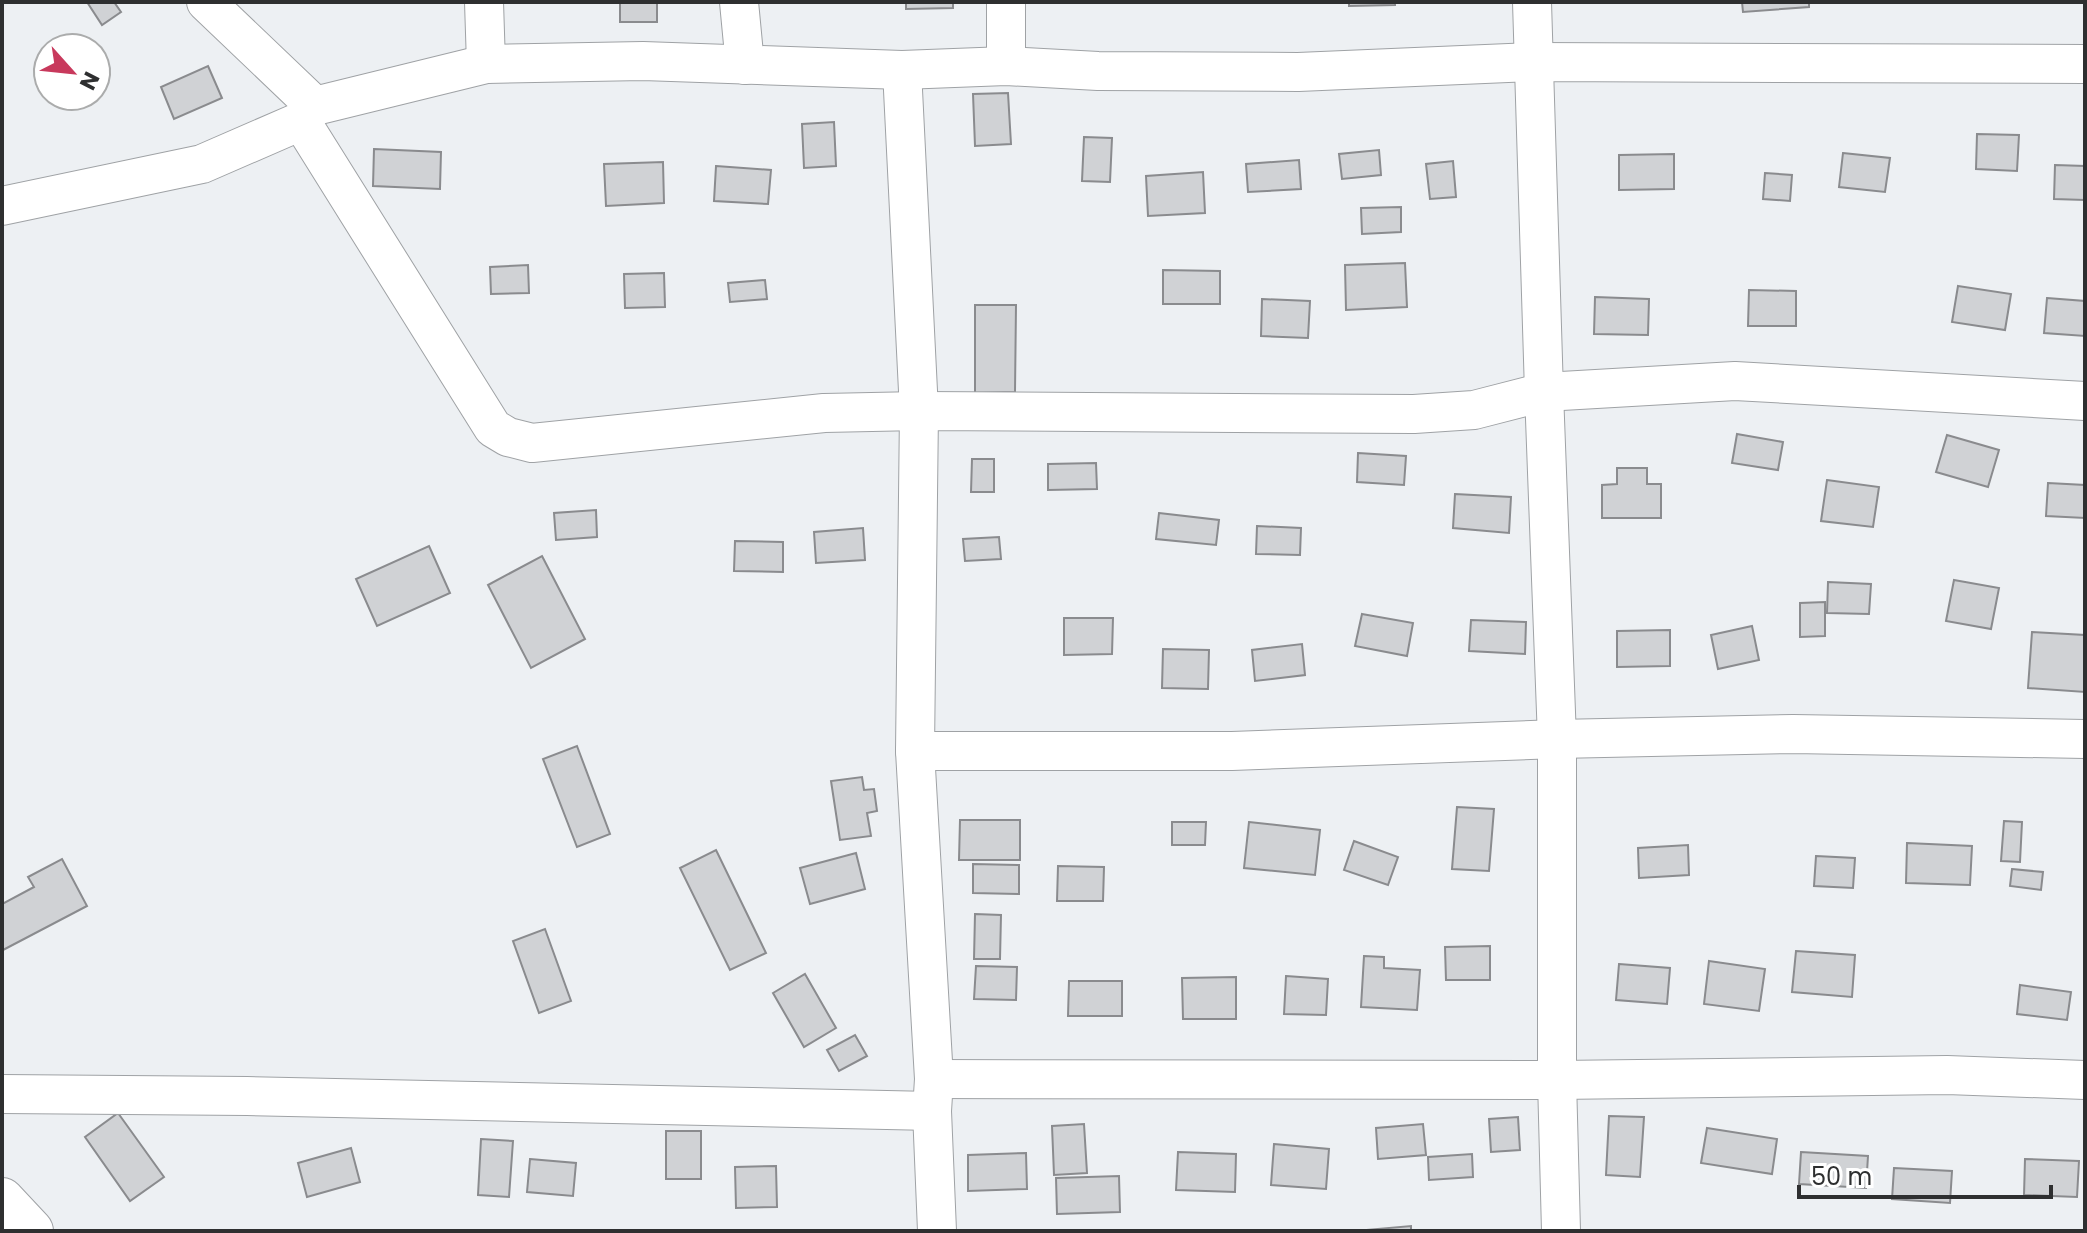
<svg xmlns="http://www.w3.org/2000/svg" width="2087" height="1233" font-family="Poppins,sans-serif">
<rect width="100%" height="100%" fill="#edf0f3"/>
<g fill="#d0d2d5" stroke="#8a8b8e" stroke-width="2">
<path d="M87 2H114L121 12 102 25Z"/>
<rect x="620" y="2" width="37" height="20"/>
<path d="M906 2H953V8L906 9Z"/>
<path d="M1349 2H1395V5L1349 6Z"/>
<path d="M1742 2H1809V7L1743 12Z"/>
<path d="M208 66 222 98 174 119 161 87Z"/>
<path d="M1008 93 1011 144 975 146 973 94Z"/>
<path d="M834 122 836 166 804 168 802 124Z"/>
<path d="M1977 134 2019 135 2017 171 1976 169Z"/>
<path d="M1084 137 1112 138 1110 182 1082 181Z"/>
<path d="M374 149 441 152 440 189 373 186Z"/>
<path d="M1379 150 1381 175 1342 179 1339 154Z"/>
<path d="M1843 153 1890 158 1885 192 1839 187Z"/>
<path d="M1674 154V189L1619 190V155Z"/>
<path d="M1299 160 1301 189 1248 192 1246 164Z"/>
<path d="M1453 161 1456 197 1430 199 1426 164Z"/>
<path d="M663 162 664 203 606 206 604 164Z"/>
<path d="M2055 165 2085 166V200L2054 199Z"/>
<path d="M716 166 771 170 768 204 714 201Z"/>
<path d="M1203 172 1205 213 1148 216 1146 176Z"/>
<path d="M1765 173 1792 175 1790 201 1763 199Z"/>
<path d="M1401 207V232L1362 234 1361 208Z"/>
<path d="M1405 263 1407 307 1346 310 1345 265Z"/>
<path d="M528 265 529 293 491 294 490 267Z"/>
<path d="M1163 270 1220 271V304H1163Z"/>
<path d="M664 273 665 307 625 308 624 274Z"/>
<path d="M765 280 767 299 730 302 728 283Z"/>
<path d="M1958 286 2011 294 2005 330 1952 322Z"/>
<path d="M1749 290 1796 291V326H1748Z"/>
<path d="M1595 297 1649 299 1648 335 1594 334Z"/>
<path d="M2047 298 2085 301V336L2044 333Z"/>
<path d="M1262 299 1310 301 1308 338 1261 336Z"/>
<path d="M975 305H1016L1015 392 975 393Z"/>
<path d="M1737 434 1783 442 1778 470 1732 463Z"/>
<path d="M1947 435 1999 450 1988 487 1936 472Z"/>
<path d="M1358 453 1406 456 1404 485 1357 482Z"/>
<path d="M972 459H994V492H971Z"/>
<path d="M1096 463 1097 489 1048 490V464Z"/>
<path d="M1617 468H1647V484H1661V518H1602V485L1617 484Z"/>
<path d="M1827 480 1879 487 1873 527 1821 521Z"/>
<path d="M2048 483 2085 485V518L2046 516Z"/>
<path d="M1455 494 1511 497 1509 533 1453 528Z"/>
<path d="M596 510 597 537 556 540 554 513Z"/>
<path d="M1159 513 1219 520 1216 545 1156 539Z"/>
<path d="M1257 526 1301 528 1300 555 1256 554Z"/>
<path d="M863 528 865 560 816 563 814 532Z"/>
<path d="M999 537 1001 559 965 561 963 539Z"/>
<path d="M735 541 783 542V572L734 571Z"/>
<path d="M429 546 450 593 377 626 356 579Z"/>
<path d="M542 556 585 639 531 668 488 585Z"/>
<path d="M1954 580 1999 588 1991 629 1946 621Z"/>
<path d="M1828 582 1871 584 1869 614 1827 613Z"/>
<path d="M1825 602V636L1800 637V603Z"/>
<path d="M1362 614 1413 623 1407 656 1355 646Z"/>
<path d="M1064 618H1113L1112 654 1064 655Z"/>
<path d="M1471 620 1526 622 1525 654 1469 651Z"/>
<path d="M1752 626 1759 660 1718 669 1711 635Z"/>
<path d="M1670 630V666L1617 667V631Z"/>
<path d="M2032 632 2085 635V692L2028 688Z"/>
<path d="M1302 644 1305 675 1255 681 1252 650Z"/>
<path d="M1163 649 1209 650 1208 689 1162 688Z"/>
<path d="M577 746 610 834 577 847 543 759Z"/>
<path d="M862 777 864 790 874 789 877 811 867 813 871 836 840 840 831 781Z"/>
<path d="M1457 807 1494 809 1489 871 1452 869Z"/>
<path d="M960 820H1020V860H959Z"/>
<path d="M2004 821 2022 822 2020 862 2001 861Z"/>
<path d="M1172 822H1206L1205 845H1172Z"/>
<path d="M1249 822 1320 830 1315 875 1244 868Z"/>
<path d="M1354 841 1398 857 1388 885 1344 870Z"/>
<path d="M1907 843 1972 846 1970 885 1906 883Z"/>
<path d="M1688 845 1689 875 1639 878 1638 848Z"/>
<path d="M716 850 766 953 730 970 680 868Z"/>
<path d="M856 853 865 889 810 904 800 868Z"/>
<path d="M1816 856 1855 858 1853 888 1814 886Z"/>
<path d="M62 859 87 906 3 950 2 904 34 887 28 877Z"/>
<path d="M973 864 1019 865V894L973 893Z"/>
<path d="M1058 866 1104 867 1103 901H1057Z"/>
<path d="M2012 869 2043 872 2041 890 2010 886Z"/>
<path d="M975 914 1001 915 1000 959H974Z"/>
<path d="M545 929 571 1001 539 1013 513 941Z"/>
<path d="M1490 946V980H1446L1445 947Z"/>
<path d="M1796 951 1855 955 1852 997 1792 992Z"/>
<path d="M1364 956 1384 957V968L1420 970 1417 1010 1361 1007Z"/>
<path d="M1709 961 1765 969 1759 1011 1704 1004Z"/>
<path d="M1619 964 1670 968 1667 1004 1616 1000Z"/>
<path d="M976 966 1017 967 1016 1000 974 999Z"/>
<path d="M805 974 836 1028 804 1047 773 993Z"/>
<path d="M1286 976 1328 979 1326 1015 1284 1014Z"/>
<path d="M1236 977V1019H1183L1182 978Z"/>
<path d="M1069 981H1122V1016H1068Z"/>
<path d="M2020 985 2071 992 2067 1020 2017 1014Z"/>
<path d="M855 1035 867 1056 839 1071 827 1050Z"/>
<path d="M118 1113 164 1177 130 1201 85 1137Z"/>
<path d="M1609 1116 1644 1117 1640 1177 1606 1175Z"/>
<path d="M1518 1117 1520 1150 1491 1152 1489 1119Z"/>
<path d="M1084 1124 1087 1173 1054 1175 1052 1126Z"/>
<path d="M1423 1124 1426 1155 1378 1159 1376 1128Z"/>
<path d="M1707 1128 1777 1139 1772 1174 1701 1163Z"/>
<rect x="666" y="1131" width="35" height="48"/>
<path d="M481 1139 513 1141 509 1197 478 1195Z"/>
<path d="M1274 1144 1329 1149 1326 1189 1271 1185Z"/>
<path d="M351 1148 360 1182 307 1197 298 1163Z"/>
<path d="M1178 1152 1236 1154 1235 1192 1176 1190Z"/>
<path d="M1801 1152 1868 1156 1866 1188 1799 1184Z"/>
<path d="M1026 1153 1027 1189 968 1191V1155Z"/>
<path d="M1472 1154 1473 1177 1429 1180 1428 1157Z"/>
<path d="M530 1159 576 1163 573 1196 527 1192Z"/>
<path d="M2025 1159 2079 1161 2077 1197 2024 1195Z"/>
<path d="M776 1166 777 1207 736 1208 735 1167Z"/>
<path d="M1894 1168 1952 1171 1950 1203 1892 1199Z"/>
<path d="M1119 1176 1120 1212 1057 1214 1056 1178Z"/>
<path d="M1411 1226V1231H1355Z"/>
</g>
<g fill="none" stroke-linecap="round" stroke-linejoin="round">
<g stroke="#9fa2a5" stroke-width="40">
<g id="street">
<path d="M206 2 315 106"/>
<path d="M484 2 486 64"/>
<path d="M739 2 745 65"/>
<path d="M1006 2V66"/>
<path d="M1532 2 1544 392 1557 739V1080L1561 1231"/>
<path d="M902 70 919 411 915 751 934 1079 932 1111 937 1231"/>
<path d="M301 121 493 428 508 437 532 443 824 413 919 411 1414 414 1474 410 1544 392 1735 381 2085 401"/>
<path d="M2 206 202 164 301 121 315 106 486 64 643 61 902 70 1006 66 1098 71 1298 72 1534 62 2085 64"/>
<path d="M915 751H1232L1557 739 1793 734 2085 739"/>
<path d="M934 1079 1557 1080 1947 1075 2085 1080"/>
<path d="M2 1094 247 1096 932 1111"/>
</g>
</g>
<g stroke="#9fa2a5" stroke-width="46">
<path id="secondary" d="M2 1200 31 1231"/>
</g>
<use href="#street" stroke="#fff" stroke-width="38"/>
<use href="#secondary" stroke="#fff" stroke-width="44"/>
</g>
<rect width="2087" height="1233" fill="none" stroke="#2e2f30" stroke-width="8"/>
<g transform="translate(72 72) rotate(117)"><circle r="38" fill="#ffffff" stroke="#abacac" stroke-width="2"/>
<path d="M0-6L14 30L0 20L-14 30Z" fill="#c8395c"/>
<text y="-12" font-size="22" font-weight="bold" text-anchor="middle" fill="#2e2f30">N</text>
</g>
<path d="M1799 1185v12h252v-12" fill="none" stroke="#2e2f30" stroke-width="4"/>
<text x="1811" y="1185" font-size="24" fill="#2e2f30" stroke="#ffffff" stroke-width="6" paint-order="stroke">50 m</text>
</svg>
